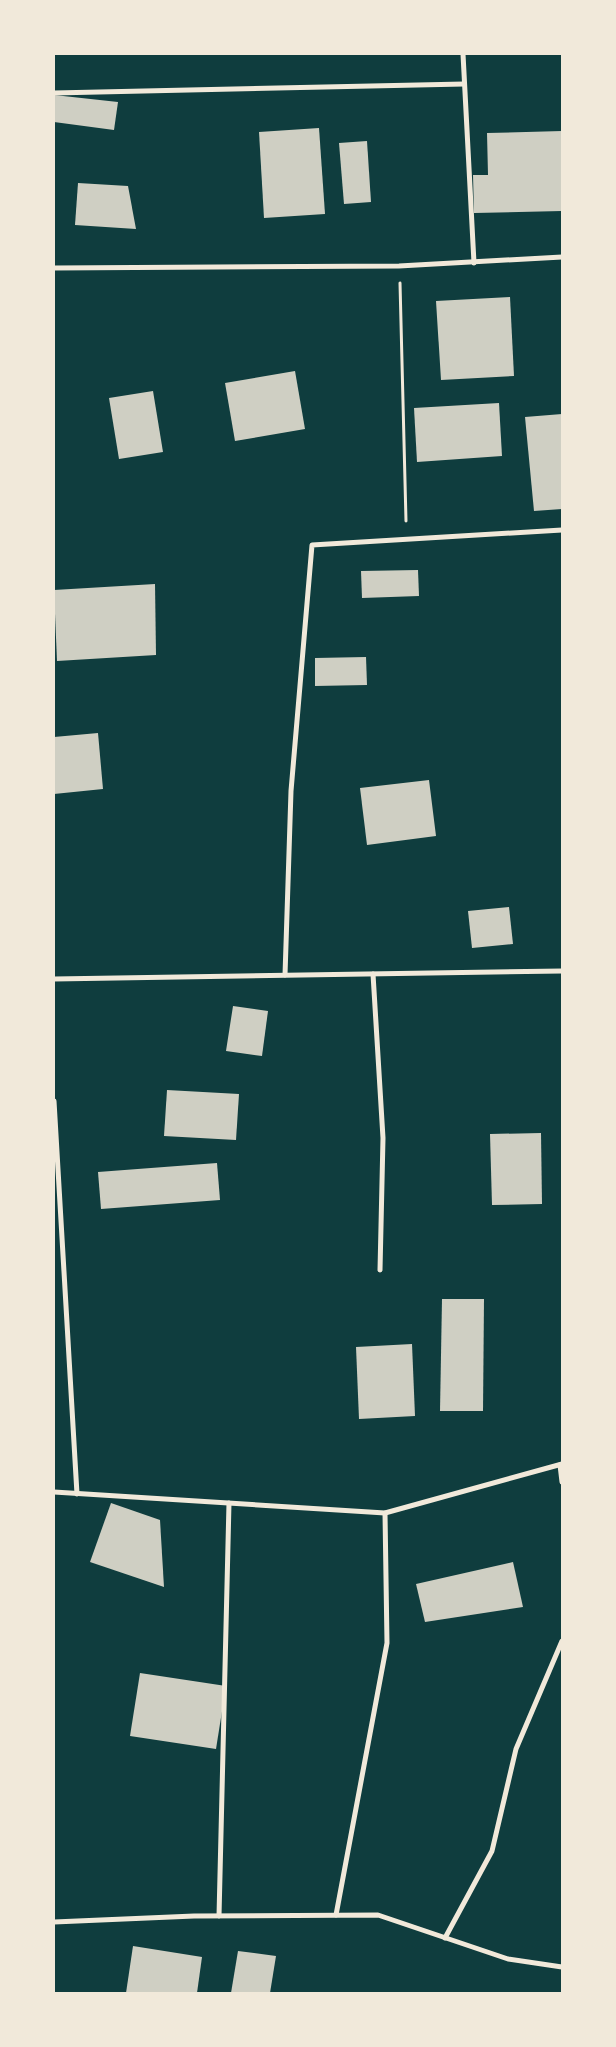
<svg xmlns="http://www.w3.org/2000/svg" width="616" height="2047" font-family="Mulish,sans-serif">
<rect width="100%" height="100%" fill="#0f3d3e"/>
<g fill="#cfcfc3">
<path d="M54 95 118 102 114 130 54 122Z"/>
<path d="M319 128 325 214 264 218 259 132Z"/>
<path d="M562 131V211L474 213 473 175H488L487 133Z"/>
<path d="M367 141 371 202 344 204 339 143Z"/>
<path d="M78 183 128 186 136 229 75 225Z"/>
<path d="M510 297 514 376 441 380 436 301Z"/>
<path d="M295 371 305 429 235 441 225 383Z"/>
<path d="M153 391 163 452 119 459 109 398Z"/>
<path d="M499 403 502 456 417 462 414 408Z"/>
<path d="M562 414V509L534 511 525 417Z"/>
<path d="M418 570 419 596 362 598 361 571Z"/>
<path d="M155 584 156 655 57 661 54 590Z"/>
<path d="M366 657 367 685 315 686V658Z"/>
<path d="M98 733 103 789 54 794V737Z"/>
<path d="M429 780 436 836 367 845 360 788Z"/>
<path d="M509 907 513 944 472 948 468 911Z"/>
<path d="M233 1006 268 1011 262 1056 226 1051Z"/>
<path d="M167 1090 239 1094 236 1140 164 1136Z"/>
<path d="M541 1133 542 1204 492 1205 490 1134Z"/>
<path d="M217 1163 220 1200 101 1209 98 1172Z"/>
<path d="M442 1299H484L483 1411H440Z"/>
<path d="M412 1344 415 1416 359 1419 356 1347Z"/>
<path d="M111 1503 160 1520 164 1587 90 1562Z"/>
<path d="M513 1562 523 1607 425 1622 416 1584Z"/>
<path d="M140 1673 226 1686 216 1749 130 1736Z"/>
<path d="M133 1946 202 1957 197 1993H126Z"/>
<path d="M238 1951 276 1956 270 1993H231Z"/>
</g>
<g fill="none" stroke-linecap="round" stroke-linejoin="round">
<path stroke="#f1e9da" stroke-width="3" d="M400 283 406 521"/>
<g stroke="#f1e9da" stroke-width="5">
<path d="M463 54 474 263"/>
<path d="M54 93 464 84"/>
<path d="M54 268 399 266 562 257"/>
<path d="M373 974 383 1138 380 1270"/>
<path d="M285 975 291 791 312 545 562 530"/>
<path d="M54 979 562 971"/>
<path d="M54 1101 77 1494"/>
<path d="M560 1465 562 1482"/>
<path d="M54 1492 385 1513 562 1464"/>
<path d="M336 1915 387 1643 385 1513"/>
<path d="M219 1916 229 1503"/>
<path d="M54 1922 194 1916 378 1915 508 1959 562 1967"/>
<path d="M445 1938 492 1851 516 1749 562 1641"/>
</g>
</g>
<rect width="616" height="2047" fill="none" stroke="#f1e9da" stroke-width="110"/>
</svg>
